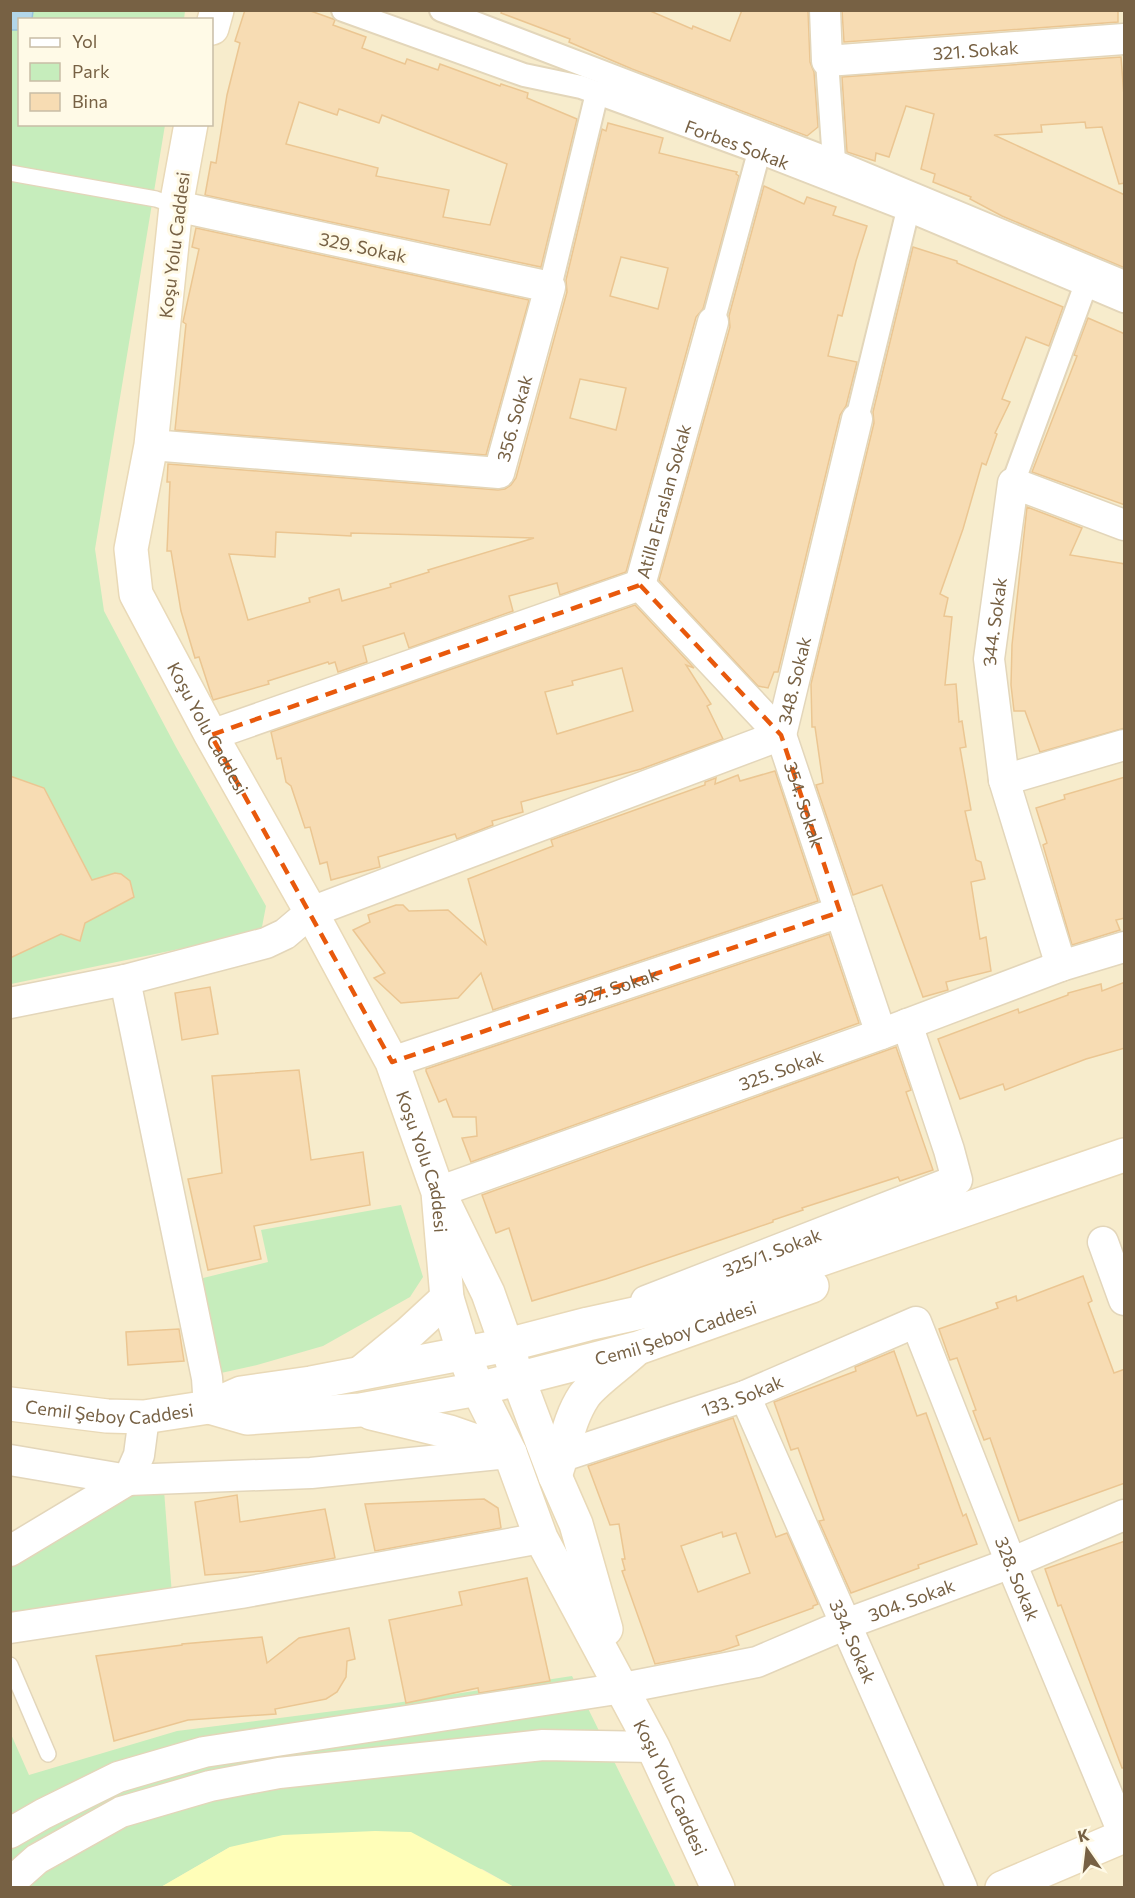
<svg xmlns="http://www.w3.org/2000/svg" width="1135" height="1898" font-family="Commissioner,sans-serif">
<rect width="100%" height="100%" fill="#fff9df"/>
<path fill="#f7eccc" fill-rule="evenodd" d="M11 11H1124V1887H11ZM20 20H212V124H20Z"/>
<g fill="#c6edbc">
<path d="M11 11H185L184 19 20 20V124L165 125 95 549 104 611 176 747 266 906 261 932 11 984Z"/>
<path d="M401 1205 423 1277 410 1297 323 1346 257 1365 221 1373 213 1361 195 1280 268 1262 261 1230Z"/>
<path d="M164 1490 172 1595 11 1618 10 1551 96 1503Z"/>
<path d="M572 1676 676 1887H514L482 1869 230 1847 161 1887H11L10 1732 29 1775 177 1731 389 1704Z"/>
</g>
<path fill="#fffeb8" d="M375 1831 411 1832 514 1887H161L230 1847 283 1835Z"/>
<path fill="#b2d6e9" stroke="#97c3dc" stroke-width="1.5" d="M10 11H33L32 19 20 20 19 30H11Z"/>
<g fill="#f7dcb3" stroke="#ebc692" stroke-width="1.5" fill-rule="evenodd">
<path d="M245 10H308L333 19 335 20 333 25 366 37 362 48 405 64 407 59 438 70 440 64 500 86 501 84 528 93 527 98 577 119 541 267 205 195 211 162 216 163 227 95 240 43 235 41ZM299 102 337 115 339 109 379 123 382 115 507 164 490 225 443 217 449 190 376 176 378 168 286 144Z"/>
<path d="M502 10H648L692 29 693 26 730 41 742 10H808L810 62 814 72 818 127 807 136 632 69 569 42 570 39 501 13Z"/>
<path d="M842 10H1118V22L844 42Z"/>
<path d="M1121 57 1125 109V183L1119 184 1102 127 1086 128 1085 122 1041 125 1042 132 994 135 1125 195V268L1002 216 970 199 971 197 933 182 935 174 921 169 934 114 906 106 889 157 876 153 875 161 847 152 842 77Z"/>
<path d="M608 123 663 138 659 153 737 172 736 174 739 176 703 309 696 317 626 572 560 595 557 583 509 596 513 611 409 648 404 633 363 646 367 662 338 672 335 662 329 664 328 662 268 681 269 684 213 700 199 657 195 658 181 611 171 551H167L170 482H167L168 464 498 490 505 489 511 485 516 478 567 292 566 280 602 129 606 131ZM621 257 668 268 658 309 610 296ZM580 379 626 388 616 430 570 418ZM276 532 351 536V533L534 538 428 570 429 572 390 584 391 587 342 601 339 589 309 598 310 602 248 620 229 554 275 557Z"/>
<path d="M764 186 804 204 807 197 836 207 833 215 867 226 856 261 842 316 838 315 828 356 857 362 846 406 840 415 778 672H774L768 688 758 686 659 580 730 327 729 316Z"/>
<path d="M196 228 529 300 486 455 175 430 186 324 183 322 199 249 192 247Z"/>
<path d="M913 247 957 261V263L1063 307 1049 346 1026 337 1002 399 1010 402 995 433 997 434 986 465 982 463 963 529 940 594 948 598 944 616 952 617 945 685 956 684 959 722 962 721 966 747 960 748 971 810 965 811 976 860 981 862 985 879 971 882 980 939 986 937 991 971 946 982 948 990 923 997 882 885 853 895 816 785 823 783 815 727H812L811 684 874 423 873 412Z"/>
<path d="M1088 318 1125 334V505L1032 472 1077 356 1074 355Z"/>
<path d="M1027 507 1082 528 1070 555 1125 564V728L1040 752 1025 711H1014L1011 685 1012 645Z"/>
<path d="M635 605 694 668 686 665 711 704 707 706 723 739 641 769 521 802 523 812 492 821 493 825 457 839 455 834 378 857 380 867 331 880 327 862 320 864 310 827 305 828 291 786 286 782 281 758 277 759 271 732ZM622 668 633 711 557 734 545 692 573 685 572 681Z"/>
<path d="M775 771 818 901 493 1010 481 973 458 998 401 1003 374 978 385 973 353 930 370 922 368 915 396 905H403L409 911 448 910 486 944 468 879 553 846 551 840 705 785V782L716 778 715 784 738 775 740 781Z"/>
<path d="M10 776 44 788 92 880 115 873 121 874 130 881 134 897 85 923 80 941 61 934 10 958Z"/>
<path d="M1125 777V918L1116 920 1120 930 1072 945 1043 845 1047 843 1036 808 1065 799 1064 795Z"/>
<path d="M829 934 859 1023 471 1162 462 1138 477 1136 476 1117H453L446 1099 439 1102 426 1071V1069Z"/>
<path d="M1125 982V1048L1086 1059 1005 1090 1003 1084 960 1099 938 1039 1018 1009 1019 1013 1068 995V993L1101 984 1102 991Z"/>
<path d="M210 987 218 1034 182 1040 175 993Z"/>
<path d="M896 1047 911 1090 906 1092 933 1170 900 1181 898 1177 802 1208 803 1210 773 1220V1222L735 1235 606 1279 532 1301 509 1228 496 1233 482 1195Z"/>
<path d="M299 1070 311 1160 363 1152 370 1205 254 1226 261 1259 208 1270 188 1179 222 1173 212 1076Z"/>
<path d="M1083 1276 1092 1301 1088 1303 1114 1373 1125 1369V1483L1019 1521 990 1438 984 1440 973 1411 976 1410 957 1358 950 1360 939 1329 998 1308 996 1303 1016 1296 1017 1301Z"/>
<path d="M179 1329 184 1361 128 1365 126 1332Z"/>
<path d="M894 1351 917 1416 926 1413 963 1516 966 1514 977 1544 918 1565 919 1568 851 1593 819 1521 824 1520 798 1448 791 1450 774 1402 856 1371 855 1367Z"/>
<path d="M733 1418 776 1537 787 1533 818 1604 813 1606V1608L736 1636 739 1645 721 1651 655 1664 622 1571 625 1570 622 1559H625L619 1524 610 1525 588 1466ZM722 1532 723 1537 736 1533 750 1573 698 1592 681 1546Z"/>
<path d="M237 1495 240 1522 325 1509 335 1558 263 1571 205 1575 195 1502Z"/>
<path d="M484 1499 498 1508 501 1528 375 1551 365 1504Z"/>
<path d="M1125 1541V1768H1122L1061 1605 1058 1606 1045 1569Z"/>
<path d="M527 1578 550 1681 479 1693 478 1688 406 1703 389 1620 462 1605 459 1592Z"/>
<path d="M349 1628 355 1659 347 1661 346 1677 337 1692 326 1699 275 1709 276 1714 188 1720 114 1741 96 1656 182 1645V1644L262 1637 267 1663 299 1638Z"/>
</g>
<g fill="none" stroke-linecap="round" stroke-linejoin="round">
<g stroke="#e3d6ba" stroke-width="18">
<g id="service">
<path d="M10 173 156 199 176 206"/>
<path d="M10 1665 48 1754"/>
</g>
</g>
<g stroke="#e3d6ba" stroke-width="26">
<g id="pedestrian">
<path id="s1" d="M343 10 524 75 581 87 759 152 908 210 1124 301"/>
<path d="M441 10 834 161 1124 282"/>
<path d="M827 61 834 161"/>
<path d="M550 287 597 93"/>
<path d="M713 322 759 152"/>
<path d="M857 419 908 210"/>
<path d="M1013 483 1086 284"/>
</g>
</g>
<g stroke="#e3d6ba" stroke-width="33">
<g id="minor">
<path id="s2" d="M825 10 827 61 1124 39"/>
<path id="s3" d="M151 445 499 473 550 287 176 206"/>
<path id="s4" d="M640 585 781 735 881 1034"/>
<path id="s5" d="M640 585 713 322"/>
<path d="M211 735 640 585"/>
<path id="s6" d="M781 735 857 419"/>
<path d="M1004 780 1124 745"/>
<path id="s7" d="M1061 966 1004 780 989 659 1013 483 1124 525"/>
<path d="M10 1003 125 980"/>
<path id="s8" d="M392 1062 840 912"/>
<path id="s9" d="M438 1192 881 1034 1061 966 1124 947"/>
<path d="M1103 1242 1124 1300"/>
<path id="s10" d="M646 1301 957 1180 949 1150 907 1024"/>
<path id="s11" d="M745 1396 962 1888"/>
<path d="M209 1407 207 1378 125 980 266 943 285 934 311 912 781 735"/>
<path id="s12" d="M563 1456 745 1396 916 1322 1011 1563 1124 1835"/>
<path d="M10 1460 128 1480 311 1473 510 1453"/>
<path d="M10 1551 128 1480 139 1455 144 1417"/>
<path d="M10 1628 241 1593 541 1538"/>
<path id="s13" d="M10 1833 43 1814 118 1777 204 1752 623 1688 757 1662 846 1624 1011 1563 1124 1515"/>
<path d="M10 1883 37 1859 121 1812 210 1786 279 1773 543 1745 653 1747"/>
</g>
</g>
<g stroke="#e9d9b7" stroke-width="36">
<g id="secondary">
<path d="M212 28 217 10"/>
<path id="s14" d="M191 124 176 206 151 445 131 549 136 594 211 735 311 912 392 1062 438 1192 447 1298 464 1354 478 1389 510 1453 541 1538 653 1747 718 1888"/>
<path d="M446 1207 488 1293 518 1378 555 1476 576 1524 606 1629"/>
<path d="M363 1371 408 1334 447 1298"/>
<path id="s15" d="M10 1404 107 1416 144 1417 209 1407 241 1393 311 1383 507 1345 588 1324 711 1297 1124 1155"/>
<path id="s16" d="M209 1407 247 1418 360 1410 478 1389 638 1348 812 1286"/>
<path d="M371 1413 450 1432 510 1453"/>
<path d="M555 1476C565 1449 568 1420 584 1396 593 1383 620 1364 633 1352"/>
<path d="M1002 1888 1124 1836"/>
</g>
</g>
<use href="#service" stroke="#fff" stroke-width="15"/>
<use href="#pedestrian" stroke="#fff" stroke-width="22"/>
<use href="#minor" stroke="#fff" stroke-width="30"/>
<use href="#secondary" stroke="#fff" stroke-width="33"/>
</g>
<path fill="none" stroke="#e8590c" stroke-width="4.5" stroke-dasharray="12 8" stroke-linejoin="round" d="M640 585 781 735 840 912 392 1062 211 735Z"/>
<g text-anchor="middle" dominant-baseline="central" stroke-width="6" stroke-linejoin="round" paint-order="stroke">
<g font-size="18" fill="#776144" stroke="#fffae7">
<text stroke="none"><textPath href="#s2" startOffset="200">321. Sokak</textPath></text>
<text stroke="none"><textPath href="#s1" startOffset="417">Forbes Sokak</textPath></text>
<text transform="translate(174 245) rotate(-83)">Koşu Yolu Caddesi</text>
<text transform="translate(363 247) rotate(12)">329. Sokak</text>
<text stroke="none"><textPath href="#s3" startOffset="406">356. Sokak</textPath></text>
<text stroke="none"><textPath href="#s5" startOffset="87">Atilla Eraslan Sokak</textPath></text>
<text stroke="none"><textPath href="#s7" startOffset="354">344. Sokak</textPath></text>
<text stroke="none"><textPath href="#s6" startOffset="56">348. Sokak</textPath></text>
<text stroke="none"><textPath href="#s14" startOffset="627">Koşu Yolu Caddesi</textPath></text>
<text stroke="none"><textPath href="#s4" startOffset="279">354. Sokak</textPath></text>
<text stroke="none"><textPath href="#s8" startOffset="237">327. Sokak</textPath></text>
<text stroke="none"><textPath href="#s9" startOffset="364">325. Sokak</textPath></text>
<text stroke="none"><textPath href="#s14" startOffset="1113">Koşu Yolu Caddesi</textPath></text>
<text stroke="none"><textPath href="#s10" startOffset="135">325/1. Sokak</textPath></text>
<text stroke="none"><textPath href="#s16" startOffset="478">Cemil Şeboy Caddesi</textPath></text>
<text stroke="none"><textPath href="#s12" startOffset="189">133. Sokak</textPath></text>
<text stroke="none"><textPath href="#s15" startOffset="100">Cemil Şeboy Caddesi</textPath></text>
<text stroke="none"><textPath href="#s12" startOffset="654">328. Sokak</textPath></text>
<text stroke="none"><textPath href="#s13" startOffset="938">304. Sokak</textPath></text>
<text stroke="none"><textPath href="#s11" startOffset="268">334. Sokak</textPath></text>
<text stroke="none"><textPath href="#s14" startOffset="1792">Koşu Yolu Caddesi</textPath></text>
</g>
</g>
<rect width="1135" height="1898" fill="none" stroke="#776144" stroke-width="24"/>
<rect x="18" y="18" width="195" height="108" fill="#fffae7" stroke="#c9bda6" stroke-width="1.5"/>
<rect x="30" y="38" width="30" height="9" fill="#ffffff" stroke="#c9bda6" stroke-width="1.5"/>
<text x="72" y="48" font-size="18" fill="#776144">Yol</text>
<rect x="30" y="63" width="30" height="18" fill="#c6edbc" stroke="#c9bda6" stroke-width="1.5"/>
<text x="72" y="78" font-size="18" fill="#776144">Park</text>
<rect x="30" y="93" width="30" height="18" fill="#f7dcb3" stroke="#c9bda6" stroke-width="1.5"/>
<text x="72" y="108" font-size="18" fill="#776144">Bina</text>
<g transform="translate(1087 1850) rotate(346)" stroke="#fffae7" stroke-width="4.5" paint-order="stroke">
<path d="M0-4.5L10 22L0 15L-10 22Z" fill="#776144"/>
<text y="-9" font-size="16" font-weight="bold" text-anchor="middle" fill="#776144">K</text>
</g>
</svg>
